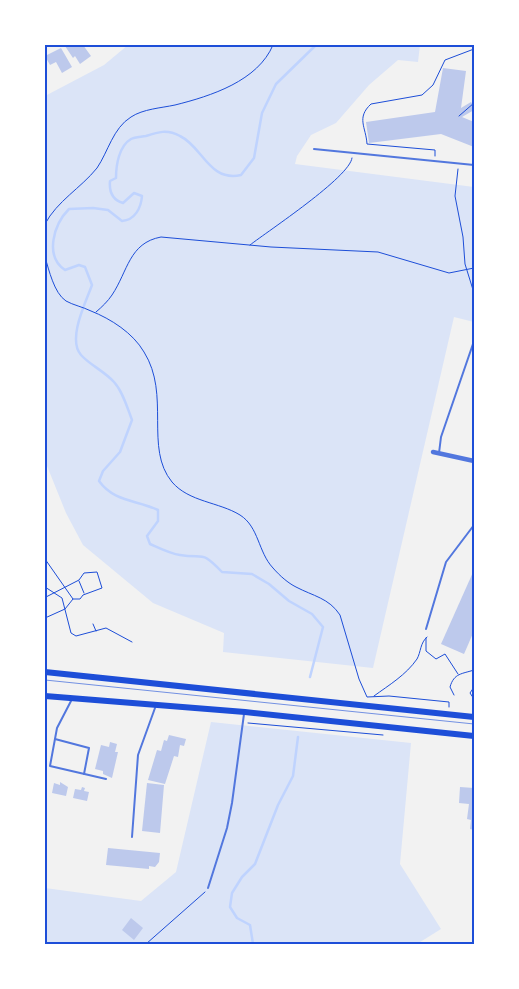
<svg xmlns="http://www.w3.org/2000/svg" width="519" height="989" font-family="Barlow,sans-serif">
<rect width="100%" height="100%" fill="#f2f2f2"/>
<g fill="#dbe4f7">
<path d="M128 45H420L418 62 398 60 369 85 336 123 311 135 297 156 295 164 474 187V322L454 317 373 668 223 652 224 633 153 603 83 545 66 513 45 461V96L104 65Z"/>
<path d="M211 722 411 743 400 864 441 929 417 944H45V888L141 901 176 872Z"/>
</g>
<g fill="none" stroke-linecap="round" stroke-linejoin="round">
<g stroke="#bfd3fe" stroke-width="2.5">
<path d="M310 677 323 627 312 614 289 601 269 584 252 574 222 572C201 550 205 559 180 555 171 554 159 548 150 544L147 536 158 521V510C137 500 114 502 99 481L103 471 120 452 132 420C127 407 123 392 114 382 104 371 90 365 81 355 67 339 86 302 92 285L85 267 79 265 65 270C44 256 54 224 69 209L93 208 108 210 122 221C135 220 141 208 142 196L134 193 123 203C113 200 109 192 110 181L116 178C116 165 119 146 131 139 135 137 141 137 146 136 158 132 167 129 180 136 203 147 209 182 241 175L254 158 262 113 276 84 316 45"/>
<path d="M253 944 250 925 237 918 230 907 232 893 242 877 255 864 278 805 293 776 298 737"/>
</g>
</g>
<g fill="#bdc9ec">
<path d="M67 45H83L91 56 80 64 75 56 73 58 65 46Z"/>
<path d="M61 48 72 67 62 73 56 62 50 65 45 56Z"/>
<path d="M443 68 466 71 461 108 471 102 474 106V110L462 117 474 122V147L441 134 369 143 366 122 435 112Z"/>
<path d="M474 570V631L464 654 441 644Z"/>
<path d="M169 735 186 739 184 746 180 745 178 757 174 756 165 784 148 780 157 750 161 751 164 740 167 741Z"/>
<path d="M110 742 117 744 115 752H118L112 778 103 774V771L95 769 101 745 109 747Z"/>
<path d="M60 782 68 787 66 796 52 793 54 783 60 785Z"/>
<path d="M147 783 164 785 160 833 142 831Z"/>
<path d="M82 787 85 788 84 791 89 792 87 801 73 798 75 789 81 790Z"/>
<path d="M460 787 474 788V830L470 829 471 820 467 819 469 804 459 803Z"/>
<path d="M108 848 160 853 159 862 155 867 149 866V869L106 865Z"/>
<path d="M131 918 143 928 134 940 122 930Z"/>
</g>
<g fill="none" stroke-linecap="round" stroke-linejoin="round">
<g stroke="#1d4ed8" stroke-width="1">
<path d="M459 116 474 103"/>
<path d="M435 156V150L367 144C366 127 356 118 371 104L422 95 433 85 445 60 474 49"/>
<path d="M458 169 455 196 463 237 465 264 474 293"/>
<path d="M45 224C57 201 81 188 97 168 108 152 113 128 131 117 143 109 161 108 175 105 211 96 258 81 273 45"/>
<path d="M250 245C268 231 350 177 352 158"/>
<path d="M45 257C49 270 54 293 66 301 73 305 83 307 91 311 111 319 133 333 144 352 171 395 144 448 172 482 189 502 219 502 240 515 259 527 258 552 273 568 280 576 288 583 296 587 313 596 329 598 340 615L359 679 367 697 389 696 449 702V707"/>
<path d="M96 312C102 307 108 301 112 295 128 271 129 243 161 237L271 247 378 252 449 273 474 268"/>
<path d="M45 559 73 599 65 609 45 618"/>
<path d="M79 581 84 593"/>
<path d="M45 587 62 598 71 633 76 636 106 628 132 642"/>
<path d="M46 597 79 580 84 573 97 572 102 588 83 595 80 599H73"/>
<path d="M93 624 96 631"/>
<path d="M426 638V651L436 659 445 654 458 674"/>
<path d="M474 687 470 693 474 699"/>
<path d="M454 695 450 687C454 673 462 674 474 670"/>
<path d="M374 696C389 685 406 675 417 659 421 652 420 643 427 637"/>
<path d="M248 723 383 735"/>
<path d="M146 944 205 892"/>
</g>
<g stroke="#5277de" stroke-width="2">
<path d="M314 149 474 165"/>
<path d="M439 453 441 437 474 341"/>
<path d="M45 540 46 541"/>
<path d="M426 629 446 562 474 525"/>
<path d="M71 701 57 728 50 766 106 779"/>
<path d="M55 739 89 748 84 774"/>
<path d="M132 837 138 755 155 708"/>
<path d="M208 888 227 828 232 803 244 714"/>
</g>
<path stroke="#5277de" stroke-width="4.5" d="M433 452 474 461"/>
<g stroke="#1d4ed8" stroke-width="6">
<path d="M45 672 474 717"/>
<path d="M45 696 245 712 474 736"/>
</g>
<path stroke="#7290e2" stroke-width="1" d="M45 680 474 724"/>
</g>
<rect width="519" height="989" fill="none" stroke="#ffffff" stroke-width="92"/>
<rect x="46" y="46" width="427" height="897" fill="none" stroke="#1d4ed8" stroke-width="2"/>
</svg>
